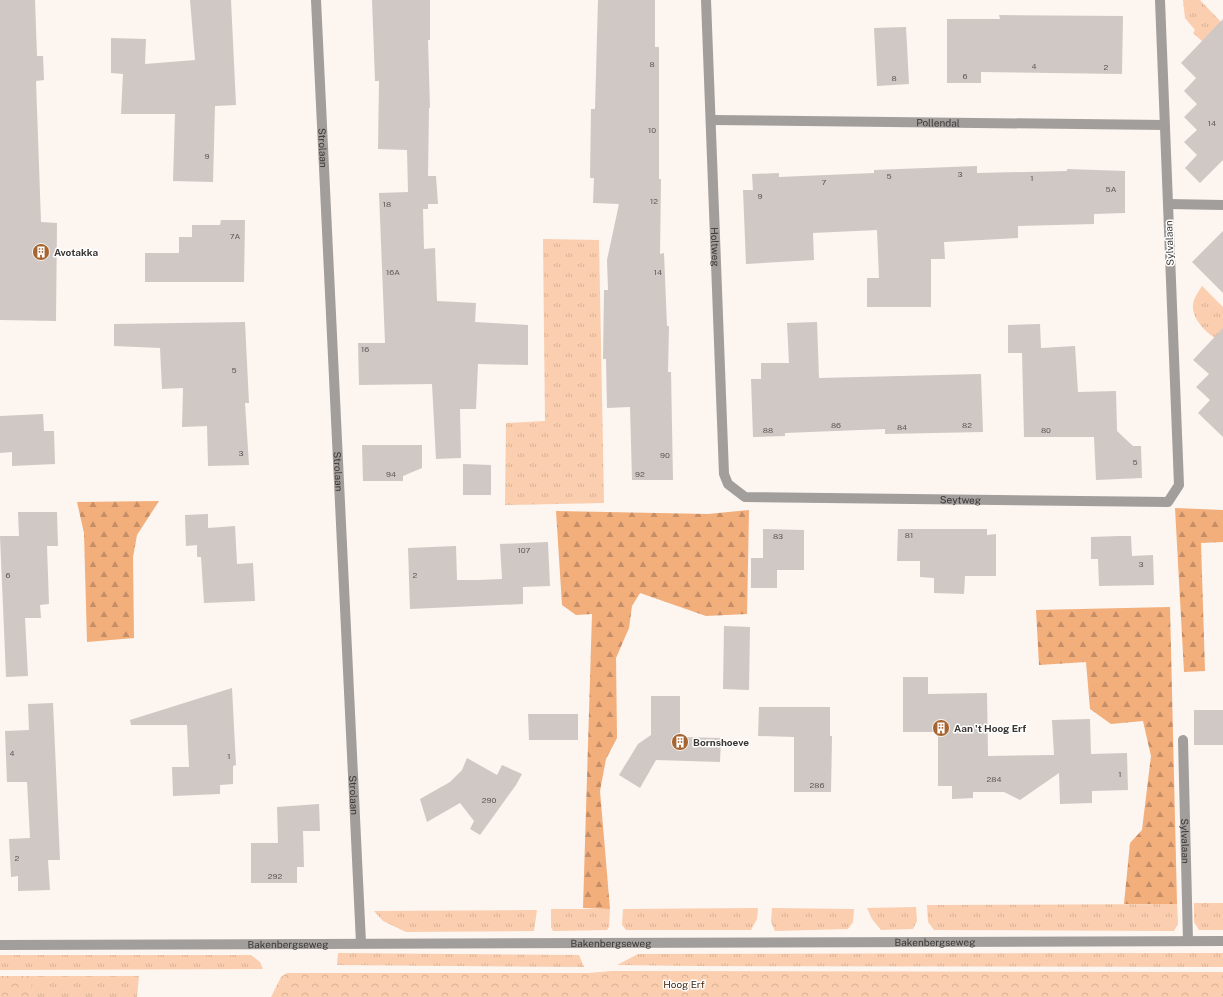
<svg xmlns="http://www.w3.org/2000/svg" width="1223" height="997" font-family="'Public Sans',sans-serif">
<defs>
<pattern id="grass-tufts" width="24" height="20" patternUnits="userSpaceOnUse"><rect width="24" height="20" fill="#faceae"/><path d="M3 7l-1-3M5 7V3M7 7l1-3M15 17l-1-3M17 17v-4M19 17l1-3" fill="none" stroke="#d7b296"/></pattern>
<pattern id="forest-firs" width="22" height="20" patternUnits="userSpaceOnUse"><rect width="22" height="20" fill="#f2ae7b"/><path d="M5 1l3.5 6h-7zM16 11l3.5 6h-7z" fill="#c58e66"/></pattern>
<pattern id="park-crowns" width="20" height="18" patternUnits="userSpaceOnUse"><rect width="20" height="18" fill="#faceae"/><path d="M2 6a3 3 0 1 1 6 0M12 15a3 3 0 1 1 6 0" fill="none" stroke="#d7b296"/></pattern>
</defs>
<rect width="100%" height="100%" fill="#fcf5f0"/>
<g fill="url(#grass-tufts)">
<path d="M1183 0H1200L1223 24 1213 51 1193 33 1195 30 1185 18Z"/>
<path d="M543 239 599 240 604 503 505 505 506 423 545 421Z"/>
<path d="M1202 286 1223 307V342C1210 337 1191 320 1193 304 1194 298 1199 291 1202 286Z"/>
<path d="M1194 903H1223V930H1199L1194 922Z"/>
<path d="M1177 904 1178 924 1174 931 934 930 928 922 927 905Z"/>
<path d="M916 907 917 921 913 929 881 930 872 919 867 908Z"/>
<path d="M758 908 757 919 751 930H626L622 925 623 909Z"/>
<path d="M772 908 854 909 853 922 848 929 775 931 771 922Z"/>
<path d="M551 909H610L609 927 607 930 553 931 551 927Z"/>
<path d="M537 910 534 931 406 932 383 921 374 911Z"/>
<path d="M338 953 579 955 584 967 337 965Z"/>
<path d="M1223 953V967L694 966 617 965 638 954Z"/>
<path d="M0 955H251L260 962 263 969 0 970Z"/>
<path d="M0 976H139L137 997H0Z"/>
</g>
<g fill="url(#forest-firs)">
<path d="M159 501 137 535 133 557 134 638 87 642 84 533 77 502Z"/>
<path d="M1175 508 1223 510V542L1201 543 1205 671 1184 672Z"/>
<path d="M749 510 747 614 706 616 640 593 632 606 629 628 616 658 617 738 606 759 600 791 610 909 583 908 592 614 576 615 562 605 556 511 708 514Z"/>
<path d="M1170 607 1177 904H1124L1130 843 1142 830 1151 756 1143 721 1111 724 1090 709 1086 662 1039 665 1036 610Z"/>
</g>
<g fill="url(#park-crowns)">
<path d="M612 971 1223 972V997H271L281 977 287 973H588Z"/>
<path d="M0 976H32L31 997H0Z"/>
</g>
<g fill="#cfc8c4">
<path d="M0 0H35L37 56H43L44 80 36 81 41 222 57 223 56 321 0 320Z"/>
<path d="M190 0H231L236 105 215 106 213 182 173 181 175 114H121L123 74 111 73V38L146 39 145 64 195 60Z"/>
<path d="M372 0H430V40H428L430 108H429L428 176H436L438 204H428V209H423L424 249 435 248 437 301 476 303 475 322 528 325V365L478 364 476 409H460L461 458 436 459 432 384 359 385 358 343H385L379 193 408 192 407 150 378 149 379 81H375Z"/>
<path d="M598 0H655V47H659V179H661L660 254 664 253 667 326H669L668 372H671L673 480H632L630 407 607 408 606 359H603L604 290H608L607 260 619 204 593 203 594 178H590L591 109H595Z"/>
<path d="M999 15 1123 16 1122 74 981 72V83H947V19H1000Z"/>
<path d="M1223 19V160L1200 183 1185 168 1197 155 1184 142 1197 130 1184 117 1197 104 1184 91 1196 78 1181 63Z"/>
<path d="M906 27 909 84 877 86 874 28Z"/>
<path d="M977 166V173L1067 171V169L1125 171V213L1094 214V224L1018 226V238L944 242 945 259H931V307H867V278H879L877 230 813 233 814 260 746 264 743 190H753L752 174 779 173V177L874 173V170Z"/>
<path d="M221 220H245L244 282H145V253H179V237H192V225H220Z"/>
<path d="M1223 231V293L1192 262Z"/>
<path d="M245 322 249 403H245L249 465 208 466 207 426 182 427 183 388 162 389 160 348 114 346V324Z"/>
<path d="M817 322 819 378 981 374 983 432 885 434V429L785 433V436L753 437 751 379H761V363H789L787 323Z"/>
<path d="M1040 324 1041 348 1075 346 1078 392 1116 391 1117 431 1133 446H1141L1142 478 1096 480 1094 437H1024L1022 353H1008V325Z"/>
<path d="M1223 328V437L1198 413 1210 400 1196 387 1209 374 1193 360Z"/>
<path d="M43 414 44 431H54L55 464 12 466V452L0 453V416Z"/>
<path d="M362 445H422V468L403 476V481H363Z"/>
<path d="M463 464 491 465V495H463Z"/>
<path d="M18 512H57L58 546H47L49 604 40 605 41 618H25L28 676 6 677 0 536H19Z"/>
<path d="M208 514V528L235 526 237 564 253 563 255 601 204 603 201 557H197V545L186 546 185 515Z"/>
<path d="M763 529 804 530V570H777V588H751V558H763Z"/>
<path d="M898 529H987V535L996 534V576H965L964 594 934 593V578L920 577V561H897Z"/>
<path d="M1119 536H1131L1132 556 1153 555 1154 585 1099 586 1098 559H1091V537Z"/>
<path d="M548 542 550 586 523 587V604L410 609 408 548 456 546 457 580H478L502 579 500 544Z"/>
<path d="M724 626 750 627 749 690 723 689Z"/>
<path d="M903 677H928V694L987 693 988 756 1054 755 1052 720 1090 719 1091 754 1127 753 1128 790 1092 791V803L1060 804 1059 773 1020 800 1004 792H973V798L952 799V786H938V732H903Z"/>
<path d="M232 688 236 765 233 766V784L220 785V794L173 796 172 767H189L187 725H131L130 720Z"/>
<path d="M651 696H680V737L721 738 720 762 656 760 640 788 619 775 638 744 651 735Z"/>
<path d="M53 703 60 860H48L50 890 18 891V876L11 877 9 839 30 838 27 782H7L5 731 29 730 28 704Z"/>
<path d="M759 707H830V736H832L831 792H794V737L758 736Z"/>
<rect x="1194" y="710" width="29" height="35"/>
<path d="M528 714H578V740H529Z"/>
<path d="M467 758 497 775 502 765 522 774 516 785 480 835 470 829 474 821 460 803 427 822 420 799 450 782 462 770Z"/>
<path d="M319 804 320 831H303L304 867H297V883H251V843H278L277 807Z"/>
</g>
<g fill="none" stroke-linecap="round" stroke-linejoin="round">
<g stroke="#a19e9c" stroke-width="10">
<path id="s1" d="M316 0 361 943"/>
<path id="s2" d="M706 0 724 474 728 484 745 497 1168 502 1179 485 1160 0"/>
<path id="s3" d="M712 120 1164 125"/>
<path d="M1168 204 1223 205"/>
<path id="s4" d="M1183 740 1188 941"/>
<path id="s5" d="M0 945 1223 941"/>
</g>
</g>
<defs>
<g id="building-disc" transform="scale(0.9)"><circle r="9.5" fill="#a66530" stroke="#fff"/><path d="M-4-6H4V6H1V3H-1V6H-4ZM-2.5-4.3h1.7v1.8h-1.7ZM.8-4.3h1.7v1.8H.8ZM-2.5-1h1.7V.8h-1.7ZM.8-1h1.7V.8H.8Z" fill="#fff"/></g>
</defs>
<g fill-rule="evenodd">
<use href="#building-disc" x="41" y="252"/>
<use href="#building-disc" x="941" y="728"/>
<use href="#building-disc" x="680" y="742"/>
</g>
<g text-anchor="middle" dominant-baseline="central" stroke-width="3" stroke-linejoin="round" paint-order="stroke">
<g font-size="8" fill="#5f5b59">
<text x="652" y="64">8</text>
<text x="1034" y="66">4</text>
<text x="1106" y="67">2</text>
<text x="965" y="76">6</text>
<text x="894" y="78">8</text>
<text x="1212" y="123">14</text>
<text x="652" y="130">10</text>
<text x="207" y="156">9</text>
<text x="960" y="174">3</text>
<text x="889" y="176">5</text>
<text x="1032" y="178">1</text>
<text x="824" y="182">7</text>
<text x="1111" y="189">5A</text>
<text x="760" y="196">9</text>
<text x="654" y="201">12</text>
<text x="387" y="204">18</text>
<text x="235" y="236">7A</text>
<text x="393" y="272">16A</text>
<text x="658" y="272">14</text>
<text x="365" y="349">16</text>
<text x="234" y="370">5</text>
<text x="836" y="425">86</text>
<text x="967" y="425">82</text>
<text x="902" y="427">84</text>
<text x="768" y="430">88</text>
<text x="1046" y="430">80</text>
<text x="241" y="453">3</text>
<text x="665" y="455">90</text>
<text x="1135" y="462">5</text>
<text x="391" y="474">94</text>
<text x="640" y="474">92</text>
<text x="909" y="535">81</text>
<text x="778" y="536">83</text>
<text x="524" y="550">107</text>
<text x="1141" y="564">3</text>
<text x="8" y="575">6</text>
<text x="415" y="575">2</text>
<text x="12" y="753">4</text>
<text x="229" y="756">1</text>
<text x="1120" y="774">1</text>
<text x="994" y="779">284</text>
<text x="817" y="785">286</text>
<text x="489" y="800">290</text>
<text x="17" y="858">2</text>
<text x="275" y="876">292</text>
</g>
<g font-size="10" fill="#3a3735" stroke="#fff">
<text stroke="none"><textPath href="#s3" startOffset="226">Pollendal</textPath></text>
<text stroke="none"><textPath href="#s1" startOffset="148">Strolaan</textPath></text>
<text transform="translate(1169 243) rotate(-92)">Sylvalaan</text>
<text stroke="none"><textPath href="#s2" startOffset="247">Holtweg</textPath></text>
<text stroke="none"><textPath href="#s1" startOffset="472">Strolaan</textPath></text>
<text stroke="none"><textPath href="#s2" startOffset="722">Seytweg</textPath></text>
<text stroke="none"><textPath href="#s1" startOffset="796">Strolaan</textPath></text>
<text stroke="none"><textPath href="#s4" startOffset="101">Sylvalaan</textPath></text>
<text stroke="none"><textPath href="#s5" startOffset="935">Bakenbergseweg</textPath></text>
<text stroke="none"><textPath href="#s5" startOffset="288">Bakenbergseweg</textPath></text>
<text stroke="none"><textPath href="#s5" startOffset="611">Bakenbergseweg</textPath></text>
</g>
<g font-size="10" font-weight="bold" fill="#3a3735" stroke="#fff" text-anchor="start">
<text x="54" y="252">Avotakka</text>
<text x="954" y="728">Aan 't Hoog Erf</text>
<text x="693" y="742">Bornshoeve</text>
</g>
<g font-size="10" fill="#422610" stroke="#fff">
<text x="684" y="984">Hoog Erf</text>
</g>
</g>
</svg>
